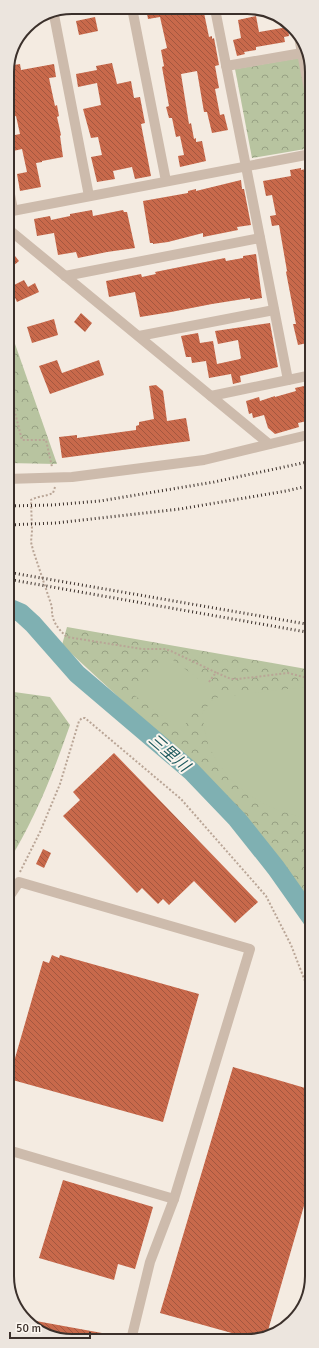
<svg xmlns="http://www.w3.org/2000/svg" width="319" height="1348" font-family="Signika,'Noto Sans JP',sans-serif">
<defs>
<pattern id="park-crowns" width="20" height="18" patternUnits="userSpaceOnUse"><rect width="20" height="18" fill="#b8c4a0"/><path d="M2 6a3 3 0 1 1 6 0M12 15a3 3 0 1 1 6 0" fill="none" stroke="#97a083"/></pattern>
<pattern id="building-back-hatch" width="6" height="6" patternUnits="userSpaceOnUse"><rect width="6" height="6" fill="#c8694b"/><path d="M-1 5l2 2M0 0l6 6M5-1l2 2" fill="none" stroke="#a4573f"/></pattern>
</defs>
<rect width="100%" height="100%" fill="#f4ebe1"/>
<g fill="url(#park-crowns)">
<path d="M299 58 311 125V148L252 158 235 69Z"/>
<path d="M7 321 57 464 7 463Z"/>
<path d="M67 627 312 670V906L277 855 229 799 62 645Z"/>
<path d="M7 691 50 697 70 725C53 774 34 821 7 864Z"/>
</g>
<g fill="#b8c4a0">
<path d="M165 654 212 689 181 730 134 695Z"/>
<path d="M312 686V819C266 811 229 790 209 746 205 736 204 724 202 713L214 698Z"/>
</g>
<g fill="none" stroke-linecap="round" stroke-linejoin="round">
<path stroke="#7fb0b2" stroke-width="19" d="M7 607 21 613 33 624 77 674 191 771 237 819 276 868 312 919"/>
</g>
<g fill="url(#building-back-hatch)">
<path d="M146 8H203L209 37 212 36V39L214 38 219 65 215 66 219 88 215 89 220 115 224 114 228 130 212 133 207 112H204L197 71 181 74 189 124 191 123 194 139 196 138V142L202 141 206 161 180 167 178 156 184 155 180 136 176 137 172 118H169L166 107 169 106 162 67 164 66 161 50 167 48 160 17 148 19Z"/>
<path d="M256 16 259 32 288 27 289 36 284 37 285 42 256 47V50L244 52 245 54 237 56 233 40 241 38 238 20Z"/>
<path d="M95 17 98 31 79 35 76 21Z"/>
<path d="M112 63 117 84 131 81 134 98 140 97 145 123 141 124 151 176 135 179 132 167 113 171 115 179 97 182 91 157 102 155 98 137 91 138 83 109 101 105 97 83 78 87 76 74 97 70 96 66Z"/>
<path d="M20 64 21 70 54 64 56 77 49 78 55 106 57 105 59 116 57 117 61 135 60 136 63 157 42 161V162L36 163 41 187 20 191 17 174 27 172 22 149 13 151 10 136 20 134 16 116 11 117 7 96V68L8 66Z"/>
<path d="M301 168V170L306 169 307 173 311 174 312 342 298 345 293 324H296L286 272 287 271 279 225 272 226 270 216 276 215 272 195 266 196 263 181 291 176 290 170Z"/>
<path d="M241 180 242 189H244L251 225 237 227 238 230 203 237V233L168 242 153 244V243H150L143 201 188 193V191L196 189V191Z"/>
<path d="M92 210 93 216 123 210 124 212H127L135 248 107 252 78 258 76 252 58 255 54 233 37 236 34 219 50 216 51 220 70 216V214Z"/>
<path d="M7 246 19 261 7 271Z"/>
<path d="M256 254 262 298 250 300V298L212 304 171 312 140 317 135 292 109 297 106 281 141 274 142 277 156 274 155 272 225 258 226 261 243 258V256Z"/>
<path d="M24 280 28 287 35 283 39 292 17 302 10 287Z"/>
<path d="M81 313 92 323 85 332 74 322Z"/>
<path d="M54 319 58 335 32 343 27 327Z"/>
<path d="M270 323 278 367 240 376 241 382 233 384 231 374 209 378 206 361 192 363 191 357H186L181 336 198 333 200 343 213 341 217 364 240 359 241 358 238 340 218 344 215 331Z"/>
<path d="M57 360 62 373 99 360 104 375 50 394 39 366Z"/>
<path d="M156 385 163 391 167 421 186 418 190 441 62 458 59 437 77 435V438L136 430V426L139 425V422L154 419 149 386Z"/>
<path d="M304 386 305 388 312 386V420L298 423 299 427 275 434 268 428 264 415 253 418 252 413 249 414 246 401 259 397 260 401 275 396V397L296 391 295 388Z"/>
<path d="M114 753 258 902 235 923 194 881 169 905 163 899 158 904 142 888 137 893 63 816 80 800 73 792Z"/>
<path d="M43 849 51 853 44 868 36 864Z"/>
<path d="M52 955 59 958 60 955 199 994 163 1122 9 1079 43 961 49 963Z"/>
<path d="M233 1067 312 1090V1134L309 1144 312 1145V1178L267 1334 257 1340 160 1313Z"/>
<path d="M63 1180 153 1207 135 1269 118 1264 114 1280 39 1258Z"/>
<path d="M25 1319 113 1335V1340H59L26 1322Z"/>
</g>
<g fill="none" stroke-linecap="round" stroke-linejoin="round">
<g stroke="#b9a596" stroke-width="2" stroke-dasharray="2 2" stroke-linecap="butt">
<path d="M7 387 10 393 22 440H46L52 467"/>
<path d="M55 487 53 493C47 496 35 497 31 500L32 531 31 542 33 550 52 607C51 620 57 628 67 637L142 649H165L171 651 217 673"/>
<path d="M209 682 214 675 217 673 231 679H238L288 673 312 679"/>
<path d="M312 839C306 844 306 851 312 857"/>
<path d="M20 872 40 832 60 784 79 721 82 718H85L181 799 266 896 291 945 312 999"/>
</g>
<g stroke="#cdbbac" stroke-width="10">
<path d="M70 8 82 7"/>
<path d="M132 8 166 181"/>
<path d="M215 9 288 380"/>
<path d="M54 15 89 196"/>
<path d="M299 37 311 100"/>
<path d="M226 66 302 53"/>
<path d="M7 179 13 210"/>
<path d="M7 212 311 154"/>
<path d="M7 228 269 444"/>
<path d="M65 276 260 238"/>
<path d="M139 336 274 310"/>
<path d="M211 396 312 375"/>
<path d="M7 900 19 882 250 949 174 1199 150 1262 131 1340"/>
<path d="M8 1150 174 1199"/>
</g>
<path stroke="#cdbbac" stroke-width="10" d="M7 479 72 477 204 460 312 434"/>
<g stroke="#3b302b" stroke-width="3" stroke-dasharray="1 3" stroke-linecap="butt">
<path d="M7 506 52 505 100 501 214 482 312 461"/>
<path d="M7 525 56 523 180 509 286 491 312 485"/>
<path d="M7 572 312 625"/>
<path d="M7 579 312 633"/>
</g>
</g>
<g text-anchor="middle" dominant-baseline="central" stroke-width="4" stroke-linejoin="round" paint-order="stroke">
<g font-size="16" font-style="italic" fill="#1f5a5e" stroke="#fbf5ee">
<text transform="translate(169 753) rotate(41)">三里川</text>
</g>
</g>
<path d="M0 0H319V1348H0ZM72 14H247A58 58 0 0 1 305 72V1276A58 58 0 0 1 247 1334H72A58 58 0 0 1 14 1276V72A58 58 0 0 1 72 14Z" fill="#ece5de" fill-rule="evenodd"/>
<path fill="none" stroke="#3b302b" stroke-width="2" d="M72 14H247A58 58 0 0 1 305 72V1276A58 58 0 0 1 247 1334H72A58 58 0 0 1 14 1276V72A58 58 0 0 1 72 14Z"/>
<path d="M10 1332v6h80v-6" fill="none" stroke="#3b302b" stroke-width="2"/>
<text x="16" y="1332" font-size="12" fill="#3b302b" stroke="#fbf5ee" stroke-width="3" paint-order="stroke">50 m</text>
</svg>
